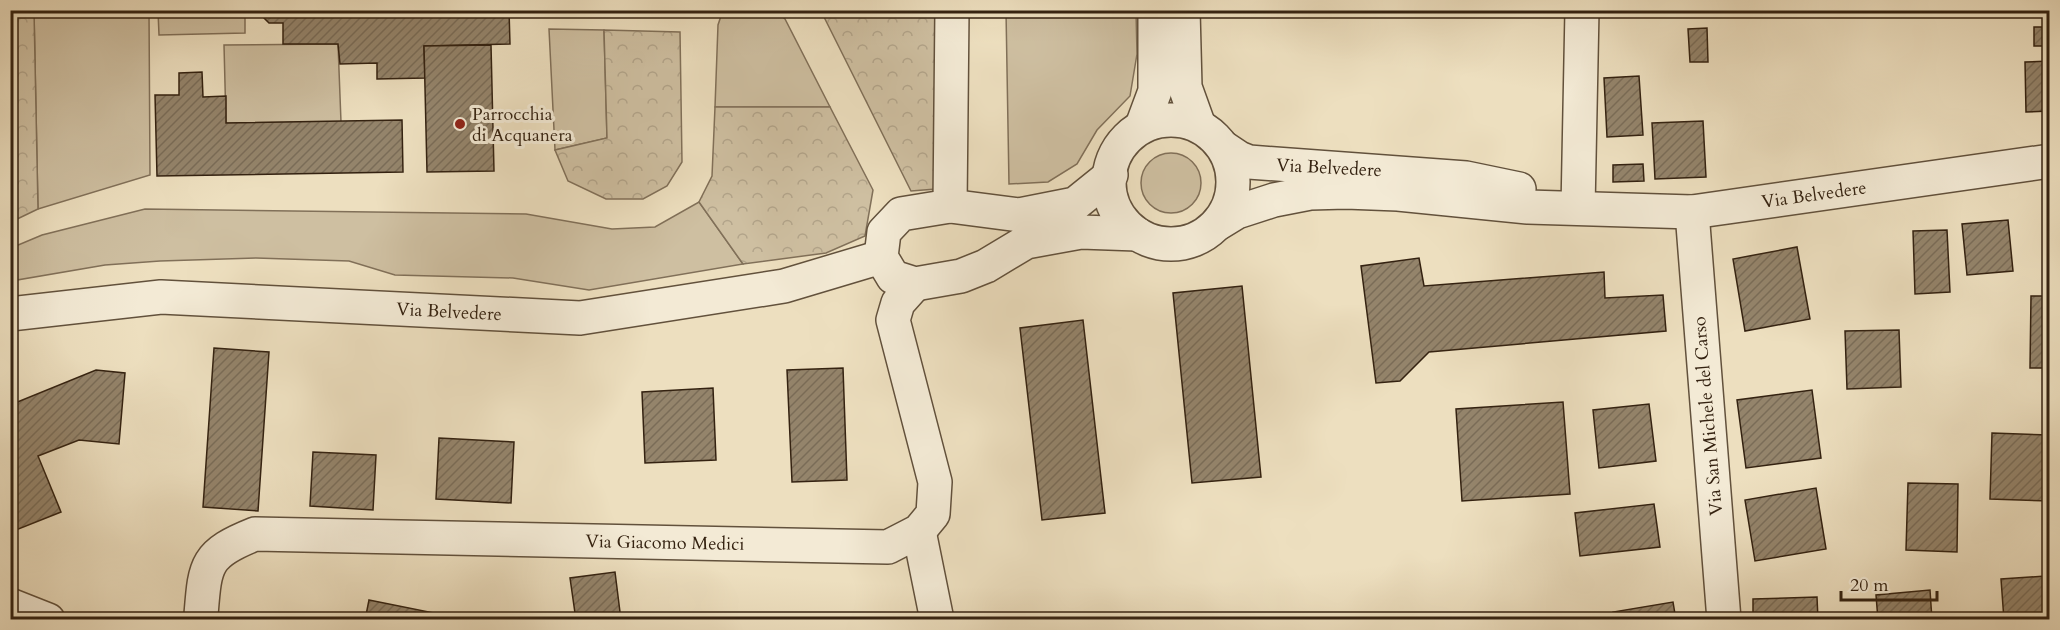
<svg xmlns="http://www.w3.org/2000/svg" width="2060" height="630" font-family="Cardo,serif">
<defs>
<pattern id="forest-crowns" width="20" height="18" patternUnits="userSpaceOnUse" patternTransform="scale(1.5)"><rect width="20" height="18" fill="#cebfa1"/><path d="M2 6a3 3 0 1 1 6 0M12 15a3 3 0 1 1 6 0" fill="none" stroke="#b2a48a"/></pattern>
<pattern id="building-hatch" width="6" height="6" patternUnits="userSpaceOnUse" patternTransform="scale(1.5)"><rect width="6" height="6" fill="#94846b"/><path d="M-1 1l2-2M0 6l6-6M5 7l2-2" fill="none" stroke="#7a6c57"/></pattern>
</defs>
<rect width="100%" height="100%" fill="#eddfbf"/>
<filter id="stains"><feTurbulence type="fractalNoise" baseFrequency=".00333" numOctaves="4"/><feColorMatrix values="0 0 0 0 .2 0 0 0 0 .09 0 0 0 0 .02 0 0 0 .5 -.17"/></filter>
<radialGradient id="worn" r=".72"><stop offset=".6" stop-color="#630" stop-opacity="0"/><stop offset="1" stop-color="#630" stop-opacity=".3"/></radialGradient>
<g fill="#cebfa1" stroke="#817059" stroke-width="1.5">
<path d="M723 10 776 11 785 19 830 107H715L718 25Z"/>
<path d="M34 11H149L150 175 38 209Z"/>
<path d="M158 11H245V33L159 35Z"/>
<path d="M1006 11H1136L1137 54 1130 96 1097 130 1077 164 1048 182 1009 184Z"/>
<path d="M549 29 604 30 607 138 555 150Z"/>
<path d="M338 44 341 122 226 123 224 45Z"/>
<circle cx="1171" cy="183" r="30"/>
<path d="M699 202 743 264 589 290 513 278 395 275 349 261 256 258 160 261 105 265 11 281V248L42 235 145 209 526 214 612 229 655 227Z"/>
</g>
<g fill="url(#forest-crowns)" stroke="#817059" stroke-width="1.5">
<path d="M11 10 34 11 38 209 11 222Z"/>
<path d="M821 11H937L936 189 911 191Z"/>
<path d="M604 30 680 32 682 162 667 186 643 199H606L568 181 555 150 607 138Z"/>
<path d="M715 107H830L873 190 865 236 826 253 743 264 699 202 712 176Z"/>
</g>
<g fill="url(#building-hatch)" stroke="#342211" stroke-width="1.5">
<path d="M256 10H509L510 44 424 46 425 78 377 79V63L340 64 338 44H283V23H269Z"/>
<rect x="2034" y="27" width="16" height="19"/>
<path d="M1707 28 1708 62H1690L1688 29Z"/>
<path d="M491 45 494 171 427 172 424 46Z"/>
<path d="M2050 61V111L2026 112 2025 62Z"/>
<path d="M202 72 203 97 226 96V123L402 120 403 172 157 176 155 95H179V73Z"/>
<path d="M1639 76 1643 135 1607 137 1604 78Z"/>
<path d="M1703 121 1706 177 1655 179 1652 123Z"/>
<path d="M1643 164 1644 181 1613 182V165Z"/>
<path d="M2008 220 2013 271 1967 275 1962 224Z"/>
<path d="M1947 230 1950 292 1915 294 1913 231Z"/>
<path d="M1797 247 1810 319 1745 331 1733 259Z"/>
<path d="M1419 258 1424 286 1604 272 1605 298 1663 295 1666 331 1429 352 1400 381 1376 383 1361 266Z"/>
<path d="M1242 286 1261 477 1192 483 1173 293Z"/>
<path d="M2031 296H2050V368H2030Z"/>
<path d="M1083 320 1105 513 1042 520 1020 328Z"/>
<path d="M1899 330 1901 387 1847 389 1845 331Z"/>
<path d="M214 348 269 352 258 511 203 507Z"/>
<path d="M843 368 847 480 792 482 787 370Z"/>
<path d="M96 370 125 373 119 444 79 440 38 456 61 512 11 532 10 405Z"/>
<path d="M713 388 716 460 645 463 642 392Z"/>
<path d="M1812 390 1821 458 1746 468 1737 400Z"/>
<path d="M1563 402 1570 494 1462 501 1456 409Z"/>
<path d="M1649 404 1656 461 1599 468 1593 410Z"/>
<path d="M1992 433 2050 435V501L1990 499Z"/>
<path d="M439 438 514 442 511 503 436 499Z"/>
<path d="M313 452 376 455 373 510 310 506Z"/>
<path d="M1908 483 1958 484 1957 552 1906 550Z"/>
<path d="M1816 488 1826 549 1755 561 1745 500Z"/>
<path d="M1654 504 1660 547 1580 556 1575 513Z"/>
<path d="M615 572 621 620H576L570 578Z"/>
<path d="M2045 576 2048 620H2004L2001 579Z"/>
<path d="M1930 590 1932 620H1878L1876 595Z"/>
<path d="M1817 597 1818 620H1753V599Z"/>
<path d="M369 600 439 614 438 620H365Z"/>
<path d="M1673 602 1676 620H1614L1613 612Z"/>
<path d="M1870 615 1871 620H1825V618Z"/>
</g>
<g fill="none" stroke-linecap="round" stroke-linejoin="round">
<g stroke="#62513c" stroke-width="36">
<g id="minor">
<path d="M1183 10 1185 87 1199 126"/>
<circle cx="1171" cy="182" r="62"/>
<path d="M1142 126 1155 91V10"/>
<path d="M1224 148 1239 158 1249 162 1466 178 1519 189"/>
<path d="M1111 175 1075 204 1019 215 950 206 901 214 884 232 881 257 893 277 915 284 961 276 986 266 1026 242 1081 232 1137 234"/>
<path d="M950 206 952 10"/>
<path d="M1578 208 1582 10"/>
<path d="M1692 212 1724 620"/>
<path d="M1219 223 1237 212 1274 200 1310 193 1346 192 1398 194 1528 207 1692 212 2050 161"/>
<path d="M10 314 161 297 580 318 784 286 881 257"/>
<path d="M919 531 937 620"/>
<path d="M10 605 48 620"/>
<path d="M203 620 201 615C205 564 205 554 255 534L888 547 919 531 933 514 935 482 893 320 898 303 915 284"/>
</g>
</g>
<use href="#minor" stroke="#f3ead5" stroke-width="33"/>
</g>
<circle fill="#8f2418" stroke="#f3ead5" stroke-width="2" cx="460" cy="124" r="6"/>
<g text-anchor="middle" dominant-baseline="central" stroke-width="6" stroke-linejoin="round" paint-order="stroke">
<g font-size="18" fill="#342211" stroke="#f3ead5" text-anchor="start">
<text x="472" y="114">Parrocchia<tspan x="472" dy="21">di Acquanera</tspan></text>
</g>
<g font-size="18" fill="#342211" stroke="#f3ead5">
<text transform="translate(1329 168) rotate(3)">Via Belvedere</text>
<text transform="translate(1814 195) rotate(-8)">Via Belvedere</text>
<text transform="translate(449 312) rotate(3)">Via Belvedere</text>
<text transform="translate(1708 416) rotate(-95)">Via San Michele del Carso</text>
<text transform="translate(665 543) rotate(1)">Via Giacomo Medici</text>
</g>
</g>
<rect width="2060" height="630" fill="none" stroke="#eddfbf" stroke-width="36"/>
<rect x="12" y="12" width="2036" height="606" fill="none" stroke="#342211" stroke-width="3"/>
<rect x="18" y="18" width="2024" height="594" fill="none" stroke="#342211" stroke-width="1.5"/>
<path d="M1841 591v9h96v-9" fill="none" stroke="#342211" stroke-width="3"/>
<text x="1850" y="591" font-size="18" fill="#342211" stroke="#f3ead5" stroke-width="4.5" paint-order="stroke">20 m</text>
<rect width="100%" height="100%" filter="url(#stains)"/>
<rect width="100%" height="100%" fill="url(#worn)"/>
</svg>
